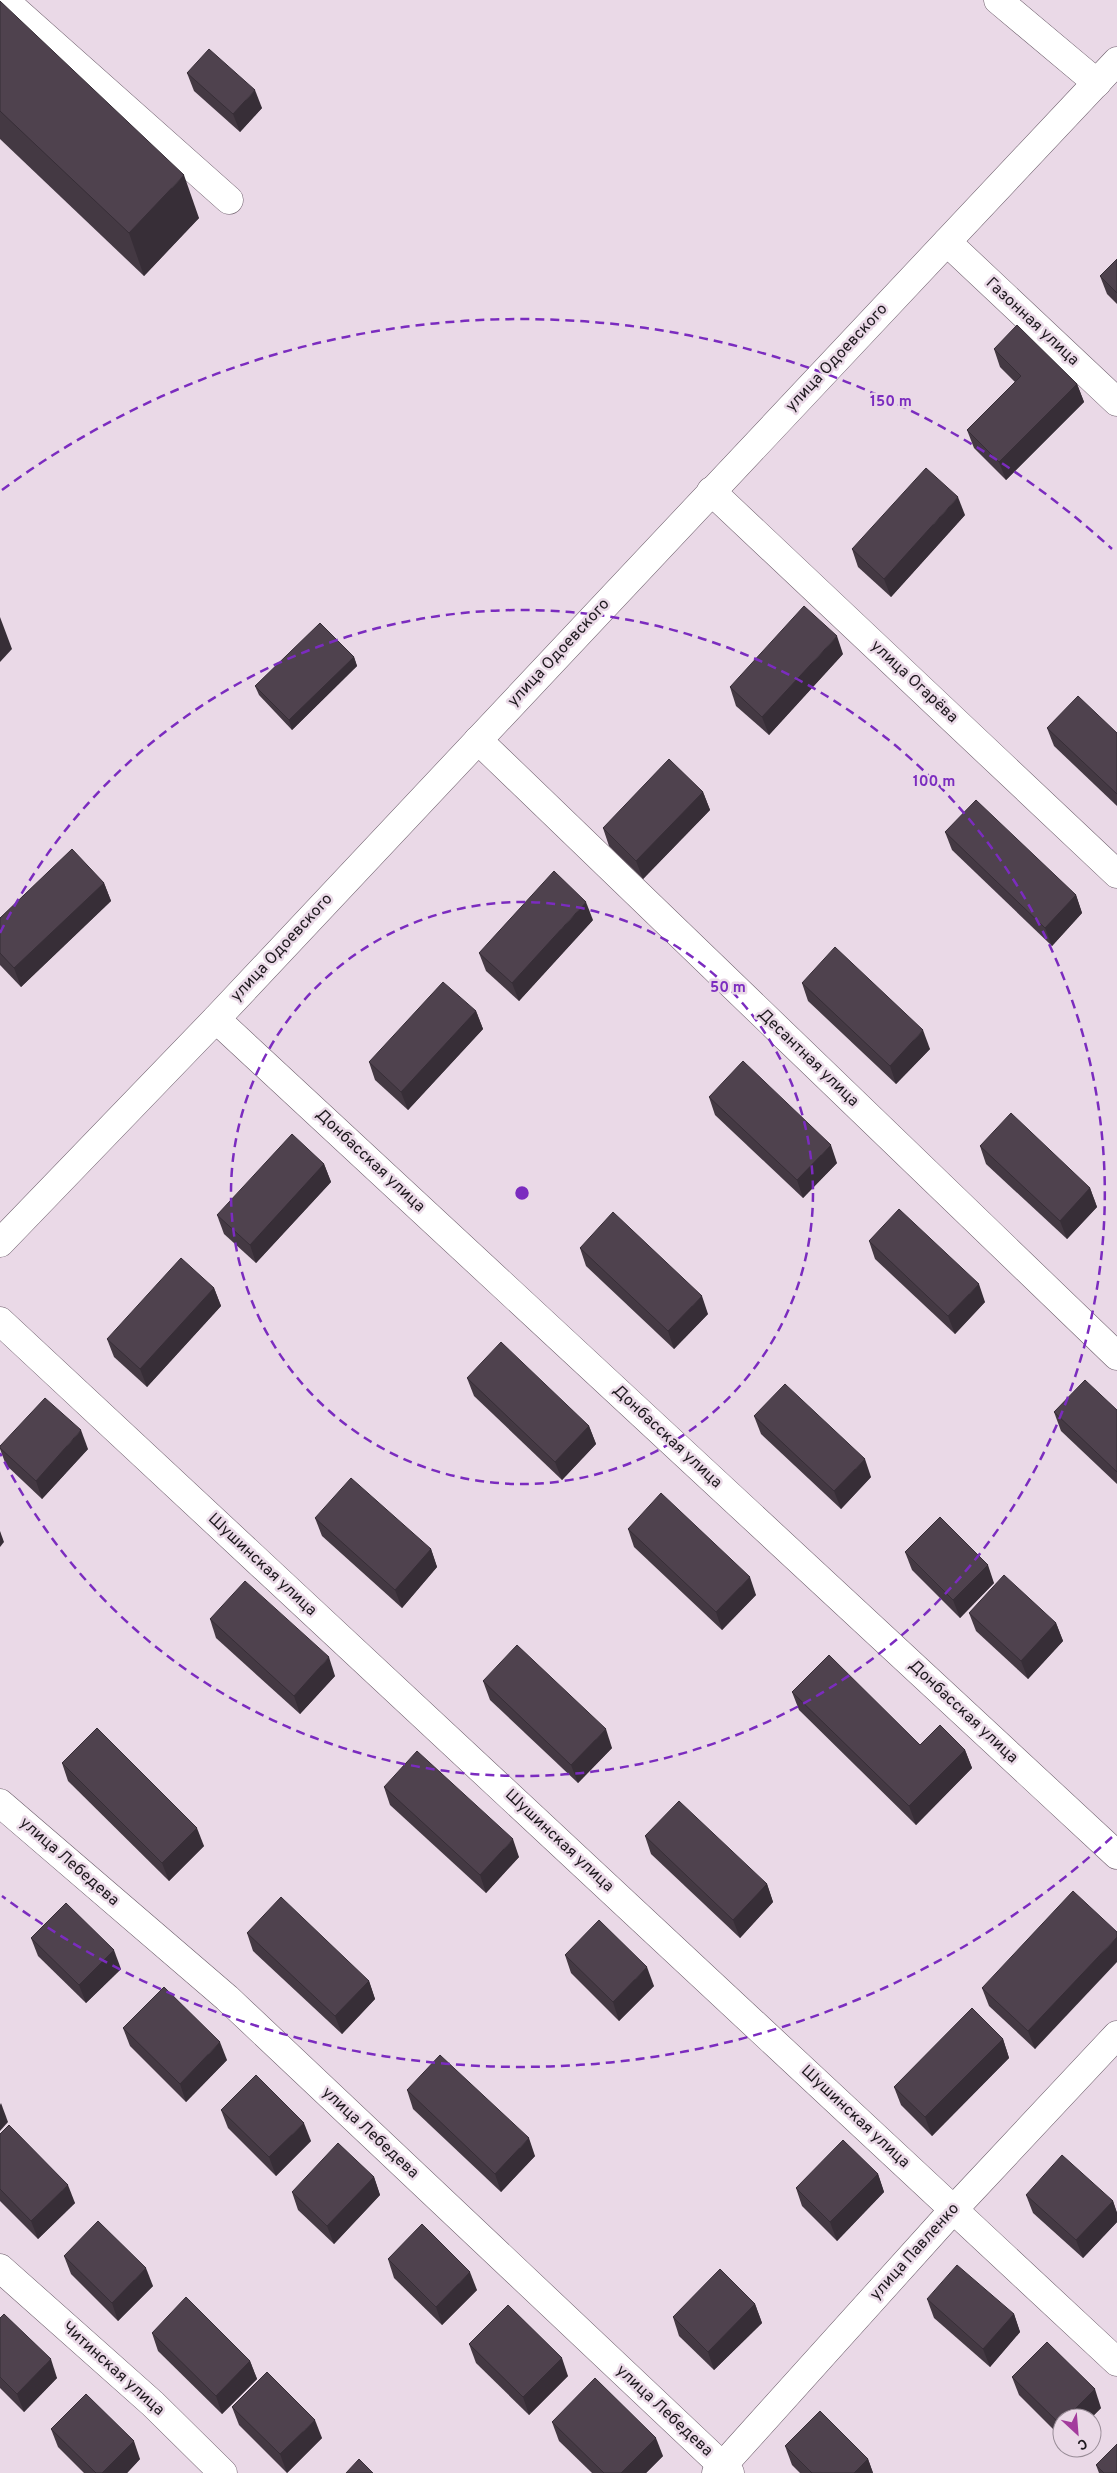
<svg xmlns="http://www.w3.org/2000/svg" width="1117" height="2473" font-family="Overpass,sans-serif">
<rect width="100%" height="100%" fill="#ead9e7"/>
<g fill="none" stroke-linecap="round" stroke-linejoin="round">
<g stroke="#6b5c69" stroke-width="29">
<g id="minor">
<path d="M4 0 229 200"/>
<path d="M998 0 1097 83"/>
<path d="M947 242 1117 402"/>
<path d="M711 491 1117 874"/>
<path d="M478 740 1117 1356"/>
<path d="M216 1019 1117 1855"/>
<path d="M0 1243 216 1019 1117 61"/>
<path d="M0 1321 1117 2362"/>
<path d="M0 1803 227 1998 730 2473"/>
<path d="M0 2268 153 2404 223 2473"/>
<path d="M716 2473 954 2209 1117 2035"/>
</g>
</g>
<use href="#minor" stroke="#fff" stroke-width="28"/>
</g>
<g fill="#443943">
<path d="M0 1 199 218 144 276 0 139Z"/>
<path d="M187 73 262 108 240 132 194 91Z"/>
<path d="M1117 259V304L1107 294 1100 276Z"/>
<path d="M994 349 1077 384 1084 402 1006 480 974 448 967 430 1015 382 1000 367Z"/>
<path d="M965 515 891 597 858 567 852 549Z"/>
<path d="M843 654 769 735 736 706 730 687Z"/>
<path d="M354 657 357 666 292 730 259 695 255 686Z"/>
<path d="M1047 728 1117 733V806L1054 746Z"/>
<path d="M703 792 710 810 643 879 609 846 603 828Z"/>
<path d="M945 832 1076 895 1082 913 1052 946 952 850Z"/>
<path d="M104 883 111 901 21 987 0 965V918Z"/>
<path d="M593 920 519 1001 486 971 479 953Z"/>
<path d="M802 983 930 1049 896 1084 808 1001Z"/>
<path d="M476 1011 483 1029 408 1110 375 1080 369 1062Z"/>
<path d="M709 1097 837 1163 803 1198 715 1115Z"/>
<path d="M980 1146 1090 1188 1097 1207 1067 1239 986 1164Z"/>
<path d="M324 1164 331 1182 256 1263 224 1234 217 1215Z"/>
<path d="M869 1241 985 1302 955 1334 875 1259Z"/>
<path d="M580 1248 708 1314 674 1349 586 1266Z"/>
<path d="M214 1288 221 1306 147 1387 114 1357 107 1339Z"/>
<path d="M467 1378 589 1426 596 1444 562 1480 474 1396Z"/>
<path d="M1117 1410V1484L1061 1431 1054 1412Z"/>
<path d="M754 1416 871 1477 841 1509 761 1434Z"/>
<path d="M0 1446 88 1449 42 1499 6 1465 0 1449Z"/>
<path d="M315 1518 431 1549 437 1567 402 1608 322 1536Z"/>
<path d="M628 1529 756 1595 722 1630 634 1547Z"/>
<path d="M905 1552 994 1583 960 1618 912 1570Z"/>
<path d="M969 1613 1056 1623 1063 1641 1028 1679 976 1631Z"/>
<path d="M210 1619 335 1676 300 1714 216 1638Z"/>
<path d="M483 1681 612 1748 578 1783 490 1700Z"/>
<path d="M792 1692 920 1745 965 1750 972 1768 916 1825 799 1710Z"/>
<path d="M62 1763 204 1846 169 1881 68 1781Z"/>
<path d="M384 1787 519 1857 486 1893 390 1805Z"/>
<path d="M645 1836 767 1884 773 1902 740 1938 651 1854Z"/>
<path d="M1117 1932 1035 2049 989 2006 982 1988Z"/>
<path d="M247 1933 369 1981 375 1999 342 2034 253 1951Z"/>
<path d="M31 1938 121 1969 86 2003 38 1956Z"/>
<path d="M565 1955 654 1986 619 2021 571 1973Z"/>
<path d="M123 2028 227 2060 186 2102 130 2046Z"/>
<path d="M1003 2039 1009 2058 932 2136 901 2105 894 2087Z"/>
<path d="M407 2090 535 2156 501 2192 413 2109Z"/>
<path d="M221 2110 311 2141 276 2176 228 2128Z"/>
<path d="M0 2134 75 2203 38 2239 0 2201Z"/>
<path d="M878 2174 884 2192 837 2241 802 2206 796 2188Z"/>
<path d="M374 2177 380 2195 334 2244 298 2210 292 2192Z"/>
<path d="M1026 2195 1113 2201 1117 2213V2222L1083 2258 1033 2213Z"/>
<path d="M64 2256 153 2286 118 2321 71 2274Z"/>
<path d="M388 2259 477 2290 442 2325 394 2278Z"/>
<path d="M927 2299 1014 2314 1020 2332 990 2367 934 2318Z"/>
<path d="M755 2304 762 2323 714 2370 679 2336 673 2317Z"/>
<path d="M0 2318 57 2378 24 2412 0 2388Z"/>
<path d="M152 2333 250 2361 257 2379 222 2414 158 2351Z"/>
<path d="M469 2344 568 2376 529 2415 476 2363Z"/>
<path d="M1012 2377 1101 2408 1091 2418H1062V2438L1019 2395Z"/>
<path d="M232 2407 322 2438 287 2473 239 2425Z"/>
<path d="M552 2422 663 2456 646 2473H592L559 2441Z"/>
<path d="M51 2429 140 2459 127 2473H84L58 2447Z"/>
<path d="M785 2446 868 2459 873 2473H800L792 2465Z"/>
<path d="M1096 2465 1117 2473H1099Z"/>
</g>
<g fill="#372e37">
<path d="M255 90 262 108 240 132 233 114Z"/>
<path d="M184 175 199 218 144 276 129 233Z"/>
<path d="M1077 384 1084 402 1006 480 999 462Z"/>
<path d="M958 497 965 515 891 597 884 579Z"/>
<path d="M0 617 12 649 0 662Z"/>
<path d="M837 636 843 654 769 735 762 717Z"/>
<path d="M354 657 357 666 292 730 289 720Z"/>
<path d="M703 792 710 810 643 879 636 861Z"/>
<path d="M104 883 111 901 21 987 14 968Z"/>
<path d="M1076 895 1082 913 1052 946 1045 928Z"/>
<path d="M586 902 593 920 519 1001 512 983Z"/>
<path d="M476 1011 483 1029 408 1110 401 1092Z"/>
<path d="M923 1030 930 1049 896 1084 890 1066Z"/>
<path d="M831 1145 837 1163 803 1198 797 1180Z"/>
<path d="M324 1164 331 1182 256 1263 250 1245Z"/>
<path d="M1090 1188 1097 1207 1067 1239 1060 1221Z"/>
<path d="M979 1284 985 1302 955 1334 948 1316Z"/>
<path d="M214 1288 221 1306 147 1387 140 1369Z"/>
<path d="M702 1296 708 1314 674 1349 668 1331Z"/>
<path d="M589 1426 596 1444 562 1480 555 1462Z"/>
<path d="M81 1430 88 1449 42 1499 36 1481Z"/>
<path d="M865 1459 871 1477 841 1509 834 1491Z"/>
<path d="M0 1531 4 1542 0 1547Z"/>
<path d="M431 1549 437 1567 402 1608 395 1590Z"/>
<path d="M988 1565 994 1583 960 1618 953 1600Z"/>
<path d="M750 1577 756 1595 722 1630 716 1612Z"/>
<path d="M1056 1623 1063 1641 1028 1679 1021 1661Z"/>
<path d="M329 1657 335 1676 300 1714 294 1696Z"/>
<path d="M606 1729 612 1748 578 1783 571 1765Z"/>
<path d="M965 1750 972 1768 916 1825 909 1806Z"/>
<path d="M197 1828 204 1846 169 1881 162 1863Z"/>
<path d="M513 1839 519 1857 486 1893 480 1875Z"/>
<path d="M767 1884 773 1902 740 1938 733 1920Z"/>
<path d="M1117 1937V1962L1035 2049 1028 2031Z"/>
<path d="M114 1950 121 1969 86 2003 79 1985Z"/>
<path d="M647 1967 654 1986 619 2021 613 2002Z"/>
<path d="M369 1981 375 1999 342 2034 335 2016Z"/>
<path d="M1003 2039 1009 2058 932 2136 925 2117Z"/>
<path d="M220 2042 227 2060 186 2102 180 2084Z"/>
<path d="M1 2103 8 2122 0 2131V2105Z"/>
<path d="M304 2123 311 2141 276 2176 269 2157Z"/>
<path d="M529 2138 535 2156 501 2192 495 2174Z"/>
<path d="M878 2174 884 2192 837 2241 830 2222Z"/>
<path d="M374 2177 380 2195 334 2244 327 2226Z"/>
<path d="M68 2185 75 2203 38 2239 31 2221Z"/>
<path d="M1113 2201 1117 2213V2222L1083 2258 1076 2240Z"/>
<path d="M146 2268 153 2286 118 2321 112 2303Z"/>
<path d="M470 2272 477 2290 442 2325 436 2307Z"/>
<path d="M755 2304 762 2323 714 2370 708 2352Z"/>
<path d="M1014 2314 1020 2332 990 2367 983 2349Z"/>
<path d="M562 2358 568 2376 529 2415 523 2397Z"/>
<path d="M51 2359 57 2378 24 2412 17 2394Z"/>
<path d="M250 2361 257 2379 222 2414 216 2396Z"/>
<path d="M1095 2389 1101 2408 1091 2418H1066Z"/>
<path d="M315 2420 322 2438 287 2473 280 2454Z"/>
<path d="M656 2438 663 2456 646 2473H621Z"/>
<path d="M134 2441 140 2459 127 2473H102Z"/>
<path d="M868 2459 873 2473H854Z"/>
</g>
<g fill="#4f424e" stroke="#372e37">
<path d="M0 1 184 175 129 233 0 111Z"/>
<path d="M209 49 255 90 233 114 187 73Z"/>
<path d="M1117 259V293L1100 276Z"/>
<path d="M1017 325 1077 384 999 462 967 430 1021 376 994 349Z"/>
<path d="M926 468 958 497 884 579 852 549Z"/>
<path d="M804 606 837 636 762 717 730 687Z"/>
<path d="M320 623 354 657 289 720 255 686Z"/>
<path d="M1078 696 1117 733V794L1047 728Z"/>
<path d="M669 759 703 792 636 861 603 828Z"/>
<path d="M976 800 1076 895 1045 928 945 832Z"/>
<path d="M72 849 104 883 14 968 0 953V918Z"/>
<path d="M554 871 586 902 512 983 479 953Z"/>
<path d="M835 947 923 1030 890 1066 802 983Z"/>
<path d="M443 982 476 1011 401 1092 369 1062Z"/>
<path d="M743 1061 831 1145 797 1180 709 1097Z"/>
<path d="M1011 1113 1090 1188 1060 1221 980 1146Z"/>
<path d="M292 1134 324 1164 250 1245 217 1215Z"/>
<path d="M899 1209 979 1284 948 1316 869 1241Z"/>
<path d="M613 1212 702 1296 668 1331 580 1248Z"/>
<path d="M181 1258 214 1288 140 1369 107 1339Z"/>
<path d="M501 1342 589 1426 555 1462 467 1378Z"/>
<path d="M1085 1380 1117 1410V1472L1054 1412Z"/>
<path d="M785 1384 865 1459 834 1491 754 1416Z"/>
<path d="M45 1398 81 1430 36 1481 0 1448V1446Z"/>
<path d="M351 1478 431 1549 395 1590 315 1518Z"/>
<path d="M661 1493 750 1577 716 1612 628 1529Z"/>
<path d="M940 1517 988 1565 953 1600 905 1552Z"/>
<path d="M1004 1575 1056 1623 1021 1661 969 1613Z"/>
<path d="M245 1581 329 1657 294 1696 210 1619Z"/>
<path d="M517 1645 606 1729 571 1765 483 1681Z"/>
<path d="M829 1655 920 1745 940 1725 965 1750 909 1806 792 1692Z"/>
<path d="M97 1728 197 1828 162 1863 62 1763Z"/>
<path d="M417 1751 513 1839 480 1875 384 1787Z"/>
<path d="M679 1801 767 1884 733 1920 645 1836Z"/>
<path d="M1073 1891 1117 1932V1937L1028 2031 982 1988Z"/>
<path d="M281 1897 369 1981 335 2016 247 1933Z"/>
<path d="M66 1903 114 1950 79 1985 31 1938Z"/>
<path d="M599 1920 647 1967 613 2002 565 1955Z"/>
<path d="M164 1987 220 2042 180 2084 123 2028Z"/>
<path d="M972 2008 1003 2039 925 2117 894 2087Z"/>
<path d="M440 2055 529 2138 495 2174 407 2090Z"/>
<path d="M256 2075 304 2123 269 2157 221 2110Z"/>
<path d="M9 2125 68 2185 31 2221 0 2189V2134Z"/>
<path d="M843 2140 878 2174 830 2222 796 2188Z"/>
<path d="M338 2143 374 2177 327 2226 292 2192Z"/>
<path d="M1062 2155 1113 2201 1076 2240 1026 2195Z"/>
<path d="M98 2221 146 2268 112 2303 64 2256Z"/>
<path d="M422 2224 470 2272 436 2307 388 2259Z"/>
<path d="M957 2265 1014 2314 983 2349 927 2299Z"/>
<path d="M720 2269 755 2304 708 2352 673 2317Z"/>
<path d="M186 2297 250 2361 216 2396 152 2333Z"/>
<path d="M508 2305 562 2358 523 2397 469 2344Z"/>
<path d="M4 2314 51 2359 17 2394 0 2377V2318Z"/>
<path d="M1047 2342 1095 2389 1066 2418H1062V2422L1060 2424 1012 2377Z"/>
<path d="M267 2372 315 2420 280 2454 232 2407Z"/>
<path d="M595 2378 656 2438 621 2473H604L552 2422Z"/>
<path d="M86 2394 134 2441 102 2473H96L51 2429Z"/>
<path d="M820 2411 868 2459 854 2473H812L785 2446Z"/>
<path d="M1117 2444V2473H1104L1096 2465Z"/>
<path d="M359 2459 373 2473H346Z"/>
</g>
<g fill="none" stroke="#7b2cbf" stroke-width="2.5" stroke-dasharray="9 6">
<circle cx="522" cy="1193" r="291"/>
<path d="M0 933A583 583 0 1 1 0 1453"/>
<path d="M1112 1837A874 874 0 0 1 2 1896M2 490A874 874 0 0 1 1112 549"/>
</g>
<g text-anchor="middle" dominant-baseline="central" stroke-width="5" stroke-linejoin="round" paint-order="stroke">
<g font-size="16" fill="#1e191e" stroke="#ead9e7">
<text transform="translate(1032 322) rotate(43)">Газонная улица</text>
<text transform="translate(837 358) rotate(-47)">улица Одоевского</text>
<text transform="translate(559 653) rotate(-47)">улица Одоевского</text>
<text transform="translate(914 682) rotate(43)">улица Огарёва</text>
<text transform="translate(282 948) rotate(-47)">улица Одоевского</text>
<text transform="translate(808 1058) rotate(44)">Десантная улица</text>
<text transform="translate(370 1161) rotate(43)">Донбасская улица</text>
<text transform="translate(667 1437) rotate(43)">Донбасская улица</text>
<text transform="translate(262 1565) rotate(43)">Шушинская улица</text>
<text transform="translate(963 1712) rotate(43)">Донбасская улица</text>
<text transform="translate(559 1841) rotate(43)">Шушинская улица</text>
<text transform="translate(69 1862) rotate(41)">улица Лебедева</text>
<text transform="translate(855 2117) rotate(43)">Шушинская улица</text>
<text transform="translate(370 2133) rotate(43)">улица Лебедева</text>
<text transform="translate(915 2252) rotate(-48)">улица Павленко</text>
<text transform="translate(113 2369) rotate(42)">Читинская улица</text>
<text transform="translate(664 2411) rotate(43)">улица Лебедева</text>
</g>
</g>
<circle cx="522" cy="1193" r="8" fill="#7b2cbf" stroke="#ead9e7" stroke-width="2.5"/>
<g font-size="15" text-anchor="middle" font-weight="bold" fill="#7b2cbf" stroke="#ead9e7" stroke-width="5" stroke-linejoin="round" paint-order="stroke">
<text x="891" y="406">150 m</text>
<text x="934" y="786">100 m</text>
<text x="728" y="992">50 m</text>
</g>
<g transform="translate(1077 2433) rotate(154)"><circle r="24" fill="#ead9e7" stroke="#988c97"/>
<path d="M0-4L9 19L0 12L-9 19Z" fill="#a33b9d"/>
<text y="-8" font-size="14" font-weight="bold" text-anchor="middle" fill="#1e191e">С</text>
</g>
</svg>
